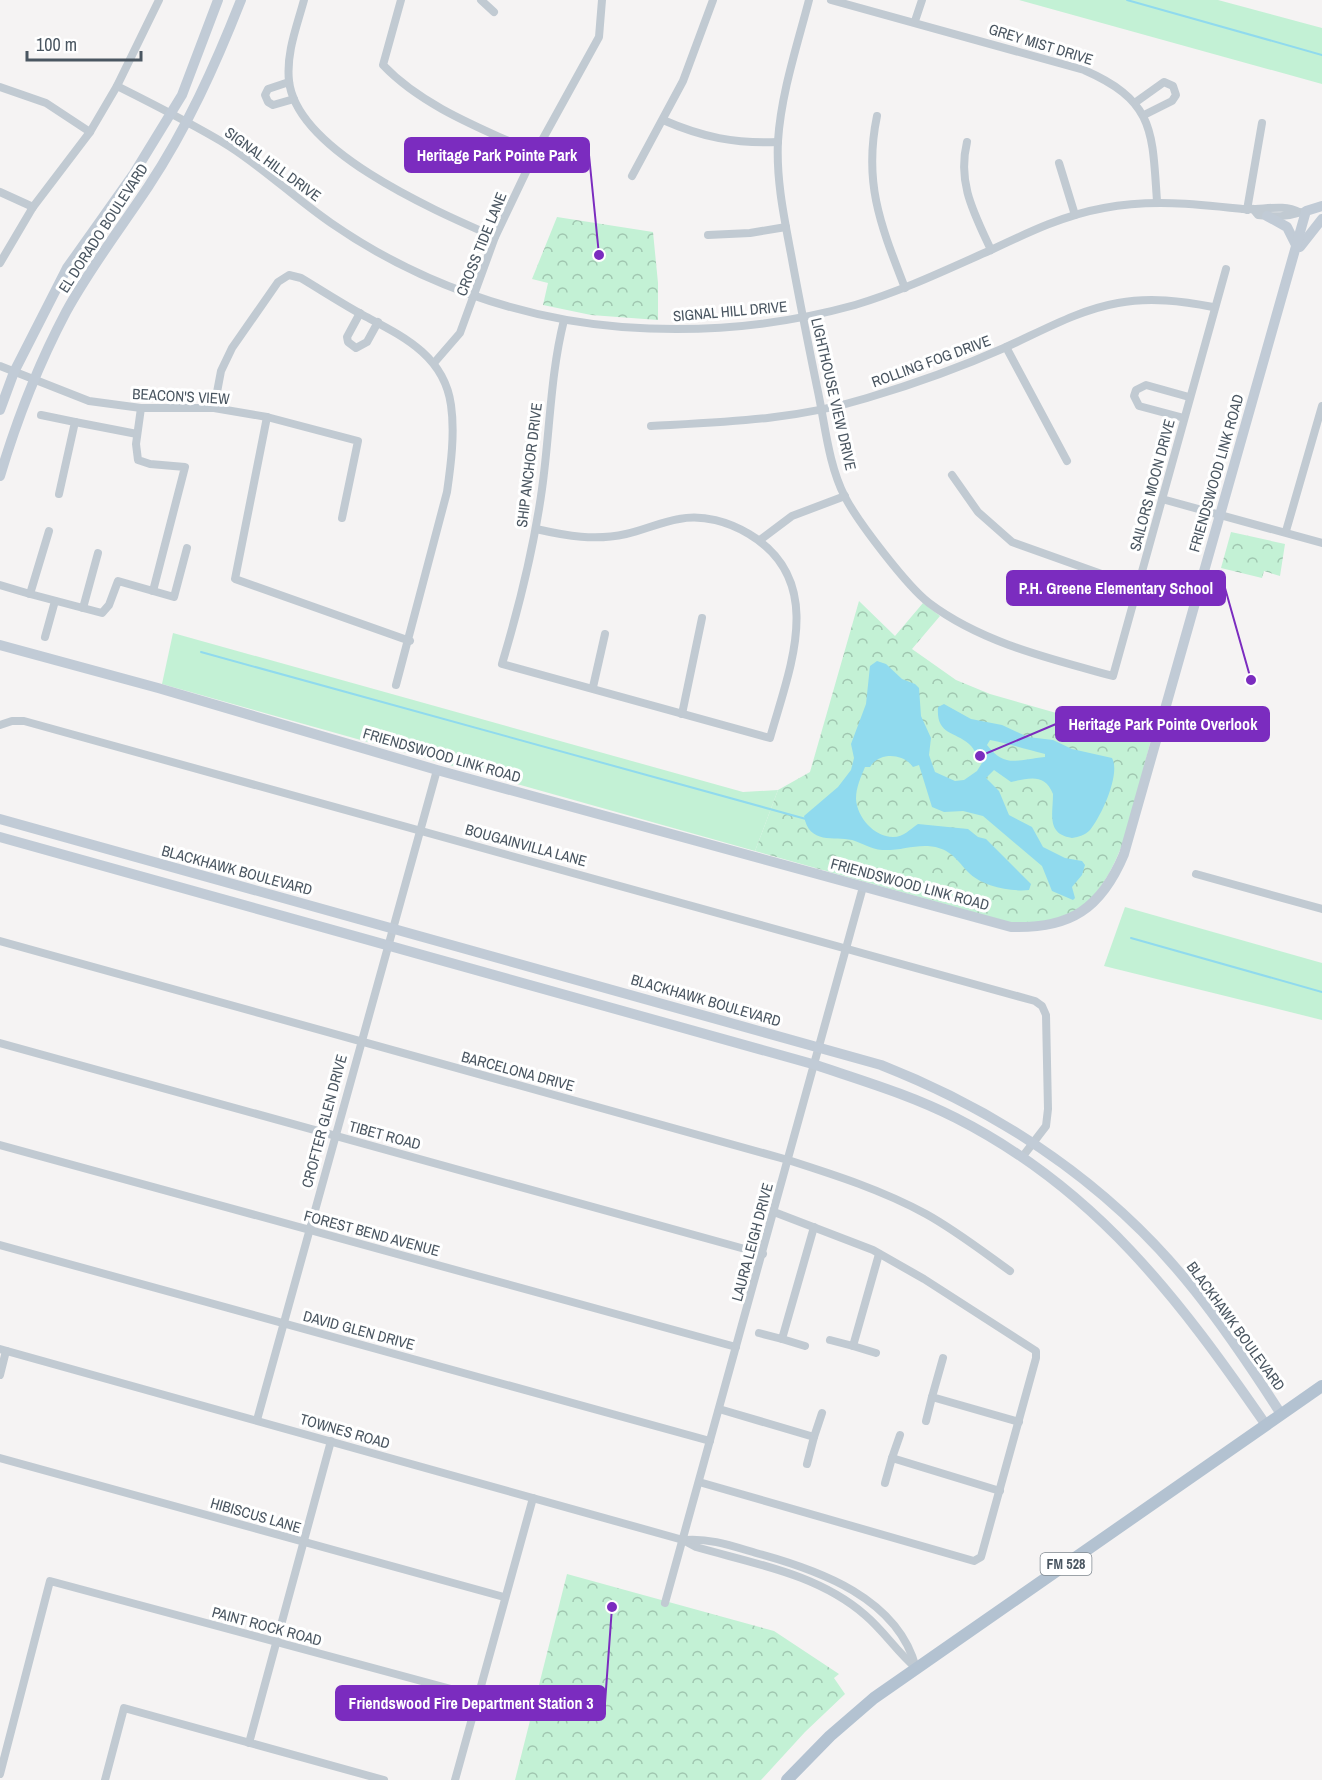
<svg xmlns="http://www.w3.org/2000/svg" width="1322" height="1780" font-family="'Archivo Narrow',sans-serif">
<defs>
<pattern id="park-crowns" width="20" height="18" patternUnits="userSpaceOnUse" patternTransform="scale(1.5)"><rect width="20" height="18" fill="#c3f1d5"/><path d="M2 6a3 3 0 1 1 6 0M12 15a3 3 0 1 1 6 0" fill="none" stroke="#a0c6b0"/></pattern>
</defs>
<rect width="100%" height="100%" fill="#f5f3f3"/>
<g fill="#c3f1d5">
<path d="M1019 0H1218L1322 28V84Z"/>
<path d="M173 633 743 792 778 790 755 851 162 684Z"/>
<path d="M1125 907 1322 963V1020L1104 966Z"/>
</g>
<g fill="url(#park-crowns)">
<path d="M557 217 653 232 658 283V320L591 315 543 305 548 283 532 279Z"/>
<path d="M1231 532 1285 544 1280 576 1264 571 1262 578 1221 568Z"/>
<path d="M859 601 895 636 923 603 940 616 912 649 956 680 990 694 1151 740C1134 800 1121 913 1044 923 1034 925 1022 923 1012 923L755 851 778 790 810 772Z"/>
<path d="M567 1574 774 1631 839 1674 834 1678 845 1694 805 1732 761 1780H515Z"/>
</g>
<path fill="#90daee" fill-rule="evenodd" d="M877 661 886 664 902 679 915 684 919 688 921 716 931 738 929 755 935 772 955 781 964 780 977 771 982 763C977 757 975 749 969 744 954 731 936 735 938 707L944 704 971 719 1002 725 1028 737 1053 740 1072 749 1112 758C1121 774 1101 817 1090 830 1085 835 1079 837 1072 838 1046 834 1053 814 1053 794 1045 773 1029 778 1011 782L994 770 986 778 999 791 1009 815 1032 827 1043 847 1065 858 1082 861 1085 865 1082 875 1072 887 1075 898 1073 900 1052 891 1042 866 983 816 963 811 944 812 932 807 919 765 913 767C903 753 879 752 870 767H865C861 777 856 787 856 799 857 817 874 837 893 837 904 837 910 829 918 824L968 829 978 837 986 839 1031 884 1029 890C1011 892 981 886 968 872 955 858 950 848 928 846 913 845 898 851 882 850 871 849 862 843 852 840 834 836 809 845 804 816L838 787 851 770 854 758 851 744 866 704 870 666ZM990 740C1010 744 1025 749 1045 754V757C1015 760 1005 768 987 745Z"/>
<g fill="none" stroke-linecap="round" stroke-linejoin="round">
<g stroke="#90daee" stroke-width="2">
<path d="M1127 0 1322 55"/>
<path d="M201 652 806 819"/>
<path d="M1131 938 1322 992"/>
</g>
<g stroke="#c1cad2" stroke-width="8">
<path d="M304 0C297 26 286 53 289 81 297 152 438 212 495 237"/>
<path d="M401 0 383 65C423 107 483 129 535 153"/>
<path d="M481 0 494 12"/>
<path d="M809 0C797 46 781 94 778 141 776 179 784 217 791 254 799 298 808 343 817 387 825 423 828 464 845 497 858 522 907 586 929 603 982 643 1051 659 1113 676L1226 269"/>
<path d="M831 0 1084 70C1155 101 1152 131 1157 201"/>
<path d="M915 21 922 0"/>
<path d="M289 82 268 89 265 95 268 102 273 105 294 99"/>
<path d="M117 86C155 105 193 124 229 146 265 169 296 199 331 223 416 282 519 319 622 327 701 333 779 326 855 305 902 291 946 270 991 250 1027 233 1064 215 1104 208 1151 199 1196 204 1243 209 1260 211 1283 203 1299 212"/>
<path d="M0 87 46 103 90 132"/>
<path d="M1136 102 1164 82 1173 86 1176 95 1172 101 1144 115"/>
<path d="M877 116C863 183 881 226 905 288"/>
<path d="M663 120C702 137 735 144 778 142"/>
<path d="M967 142C957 183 974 213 991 250"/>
<path d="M1059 163 1075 215"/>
<path d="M632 176 683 81 713 0"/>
<path d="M0 192 33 207"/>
<path d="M1253 209 1258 215C1275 217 1286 217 1302 212"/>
<path d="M1247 210 1262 123"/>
<path d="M708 235 750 233 786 227"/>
<path d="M0 263 33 207 90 132 117 86 159 0"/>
<path d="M360 313 347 337 348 342 356 348 367 342 378 322"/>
<path d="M1006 347 1067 461"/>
<path d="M434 363 460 333 495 237 535 153 599 37 602 0"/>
<path d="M0 366 89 401 141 408H214L267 417 358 441 342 518"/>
<path d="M214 408 221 371 232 348 278 282 289 275 301 278C321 290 341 303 361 314 400 335 444 354 451 405 455 433 451 464 447 492L396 685"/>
<path d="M41 415 75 422"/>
<path d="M267 417 235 579 410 641"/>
<path d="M1184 418 1139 406 1134 396 1136 390 1146 385 1189 397"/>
<path d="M651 426C724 422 796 420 867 398 914 384 959 368 1004 348 1042 331 1078 310 1118 303 1150 297 1182 301 1213 307"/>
<path d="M952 475 978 512 1012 542 1138 587"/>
<path d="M59 494 75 422 137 434"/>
<path d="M1162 499 1322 543"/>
<path d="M536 529C567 536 595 541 626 534 644 530 661 522 679 519 703 514 729 522 749 534 828 581 789 670 770 738L502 664C519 607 534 547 542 489 550 432 550 376 564 320"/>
<path d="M1286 531 1322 406"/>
<path d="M760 540 792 516 845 496"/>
<path d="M0 585 30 594 49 531"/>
<path d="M153 591 174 597 187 548"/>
<path d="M30 594 102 613 109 605 118 581 153 591 185 467 150 464 138 460 136 444 141 408"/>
<path d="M83 608 98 553"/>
<path d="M45 637 55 601"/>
<path d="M593 687 605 634"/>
<path d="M682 714 702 618"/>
<path d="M0 725 12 721H24L1035 1001 1042 1006 1046 1015 1048 1109 1046 1126 1023 1156"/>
<path d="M1196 874 1322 909"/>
<path d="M0 941 788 1160C835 1175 882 1190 926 1214 955 1230 982 1251 1010 1271"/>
<path d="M0 1043 763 1254"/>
<path d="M0 1145 736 1347"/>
<path d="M0 1245 710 1441"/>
<path d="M759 1333 782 1339 814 1227"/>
<path d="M782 1339 805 1346"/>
<path d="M830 1340 853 1346 879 1254"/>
<path d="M853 1346 876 1353"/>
<path d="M0 1349 683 1540 696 1547C755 1564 818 1574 865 1615 884 1631 897 1652 916 1668"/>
<path d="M943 1358 932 1397 1019 1422"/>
<path d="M0 1375 6 1351"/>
<path d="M719 1409 814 1437 807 1464"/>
<path d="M257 1420 437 770"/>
<path d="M926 1421 932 1397"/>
<path d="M900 1435 892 1458 1000 1491"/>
<path d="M814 1437 822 1413"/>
<path d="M0 1458 504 1597"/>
<path d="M699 1482 974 1561 981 1557 1036 1358V1351L924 1279 873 1250 774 1212"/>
<path d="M885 1483 892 1458"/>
<path d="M685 1540C710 1538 732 1546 756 1553 819 1570 898 1598 916 1668"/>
<path d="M665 1603 863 887"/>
<path d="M249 1743 331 1441"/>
<path d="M0 1774 50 1581 477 1696"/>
<path d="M105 1780 124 1708 384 1780"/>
<path d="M455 1780 533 1498"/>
</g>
<g stroke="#c1cbd6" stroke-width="10">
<path d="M1267 216 1287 227 1296 245"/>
<path d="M1300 247 1322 219"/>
<path d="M0 410 14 372 67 268 133 175 182 95 218 0"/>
<path d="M0 476C17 419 38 365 66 312 90 268 120 229 148 187 187 128 215 66 241 0"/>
<path d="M0 645 158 688 437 770 1011 927C1070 929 1101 909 1124 854L1306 211 1322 206"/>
<path d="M0 819 881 1065C1003 1113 1113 1187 1195 1291 1226 1330 1254 1372 1281 1414"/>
<path d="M0 837 816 1065C863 1081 911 1095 956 1118 1096 1189 1179 1299 1266 1425"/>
</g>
<path stroke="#b3c2d1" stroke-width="12" d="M787 1780 830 1736 874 1698 1322 1386"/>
</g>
<g text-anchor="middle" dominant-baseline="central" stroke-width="6" stroke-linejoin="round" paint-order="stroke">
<rect fill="#fff" stroke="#808990" stroke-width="1.5" x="1040.5" y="1553" width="51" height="22" rx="4.5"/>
<g font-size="14" font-weight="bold" fill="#4a5661">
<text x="1066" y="1564">FM 528</text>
</g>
<g font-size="15" fill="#4a5661" stroke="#fff">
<text transform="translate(1041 44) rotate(17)">GREY MIST DRIVE</text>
<text transform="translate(273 164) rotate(36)">SIGNAL HILL DRIVE</text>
<text transform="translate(103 228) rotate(-57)">EL DORADO BOULEVARD</text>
<text transform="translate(481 244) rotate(-68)">CROSS TIDE LANE</text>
<text transform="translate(730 311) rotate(-5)">SIGNAL HILL DRIVE</text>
<text transform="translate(931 361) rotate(-20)">ROLLING FOG DRIVE</text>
<text transform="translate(834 394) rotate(77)">LIGHTHOUSE VIEW DRIVE</text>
<text transform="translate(181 396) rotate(3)">BEACON'S VIEW</text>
<text transform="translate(529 465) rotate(-83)">SHIP ANCHOR DRIVE</text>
<text transform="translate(1216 473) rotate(-74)">FRIENDSWOOD LINK ROAD</text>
<text transform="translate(1152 485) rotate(-75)">SAILORS MOON DRIVE</text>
<text transform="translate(442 755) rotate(16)">FRIENDSWOOD LINK ROAD</text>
<text transform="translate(526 845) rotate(15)">BOUGAINVILLA LANE</text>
<text transform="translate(237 870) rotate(15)">BLACKHAWK BOULEVARD</text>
<text transform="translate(910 884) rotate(15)">FRIENDSWOOD LINK ROAD</text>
<text transform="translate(706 1000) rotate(16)">BLACKHAWK BOULEVARD</text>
<text transform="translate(518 1071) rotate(15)">BARCELONA DRIVE</text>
<text transform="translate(324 1121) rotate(-75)">CROFTER GLEN DRIVE</text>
<text transform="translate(385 1135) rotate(15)">TIBET ROAD</text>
<text transform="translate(372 1233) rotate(15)">FOREST BEND AVENUE</text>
<text transform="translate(752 1242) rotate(-75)">LAURA LEIGH DRIVE</text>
<text transform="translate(1236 1326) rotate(54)">BLACKHAWK BOULEVARD</text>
<text transform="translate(359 1330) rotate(15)">DAVID GLEN DRIVE</text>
<text transform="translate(345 1431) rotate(16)">TOWNES ROAD</text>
<text transform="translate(256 1515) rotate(16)">HIBISCUS LANE</text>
<text transform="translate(267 1626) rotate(15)">PAINT ROCK ROAD</text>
</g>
</g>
<path fill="none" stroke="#7b2cbf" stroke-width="2" d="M599 255L589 155M1251 680L1225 588M980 756L1056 724M612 1607L605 1703"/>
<g fill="#7b2cbf" stroke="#fff" stroke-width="2">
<circle cx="599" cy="255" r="6"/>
<circle cx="1251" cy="680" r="6"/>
<circle cx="980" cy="756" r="6"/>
<circle cx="612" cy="1607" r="6"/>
</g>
<g fill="#7b2cbf" stroke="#7b2cbf" stroke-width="2">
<rect x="405" y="138" width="184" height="34" rx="6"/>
<rect x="1007" y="571" width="218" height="34" rx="6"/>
<rect x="1056" y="707" width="213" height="34" rx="6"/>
<rect x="336" y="1686" width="269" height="34" rx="6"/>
</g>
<g font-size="16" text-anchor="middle" font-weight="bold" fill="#fff">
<text x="497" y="161">Heritage Park Pointe Park</text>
<text x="1116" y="594">P.H. Greene Elementary School</text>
<text x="1163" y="730">Heritage Park Pointe Overlook</text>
<text x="471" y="1709">Friendswood Fire Department Station 3</text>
</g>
<path d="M27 51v9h114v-9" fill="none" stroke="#4a5661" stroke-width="3"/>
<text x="36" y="51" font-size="18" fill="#4a5661" stroke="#ffffff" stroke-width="4.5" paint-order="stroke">100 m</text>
</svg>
